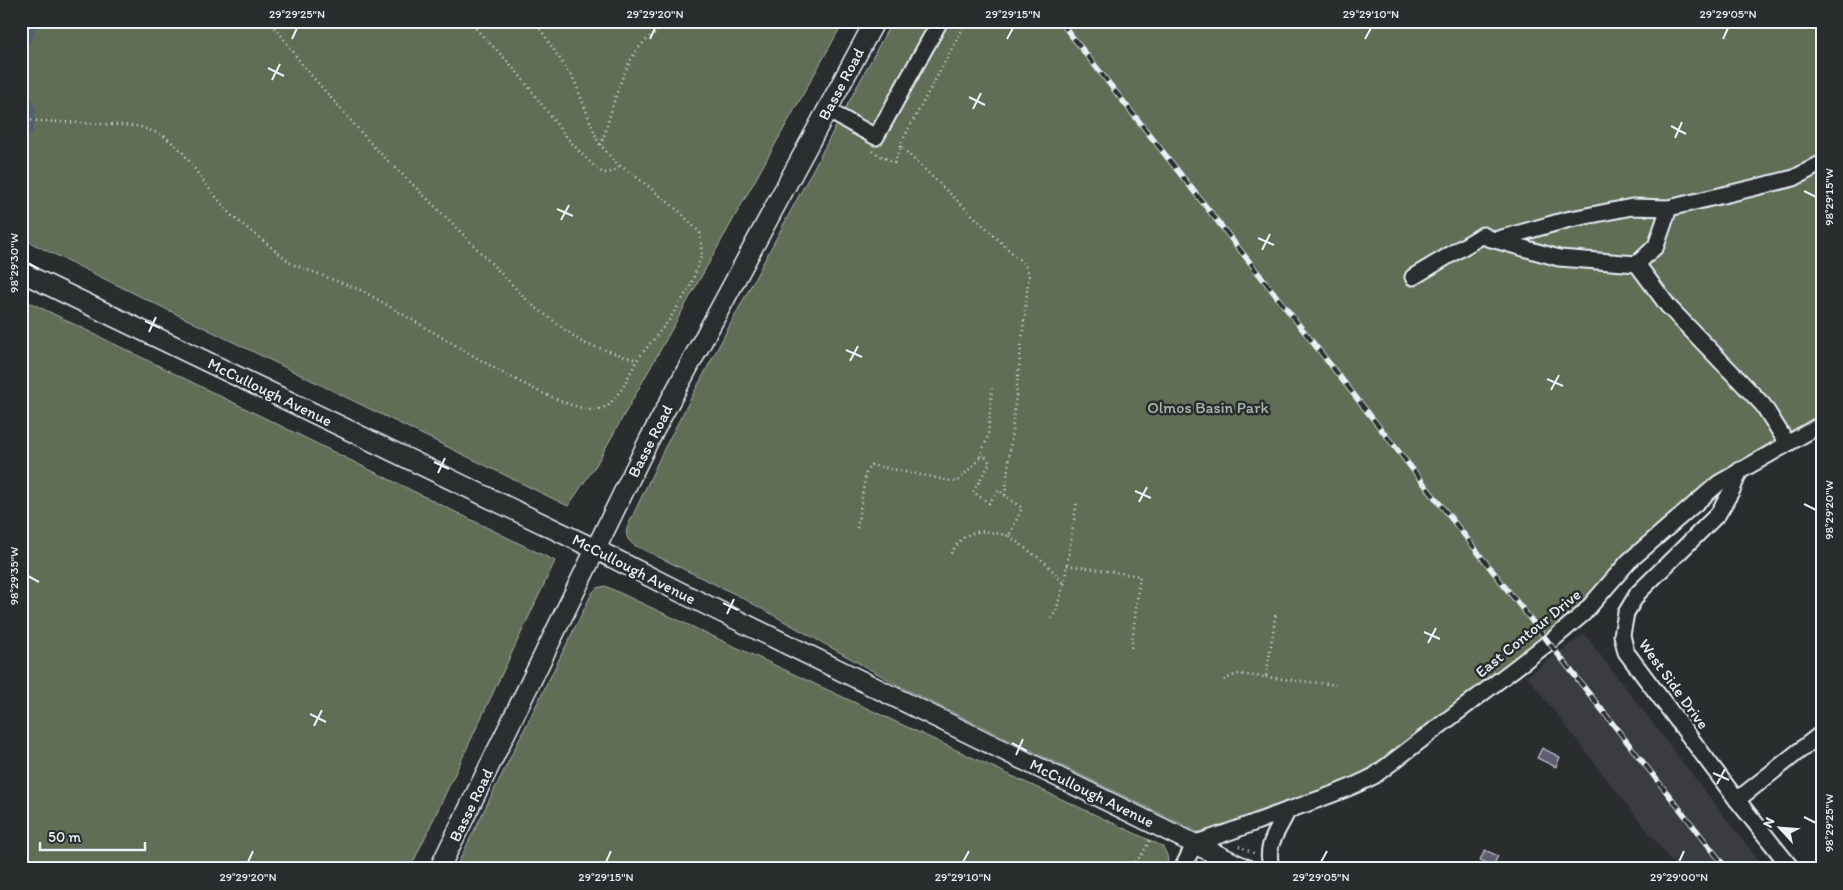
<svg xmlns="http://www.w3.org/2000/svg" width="1843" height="890" font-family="Itim,sans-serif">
<rect width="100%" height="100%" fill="#2a2d2e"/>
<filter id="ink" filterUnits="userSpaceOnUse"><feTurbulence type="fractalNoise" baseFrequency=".02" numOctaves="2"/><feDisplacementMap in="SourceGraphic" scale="10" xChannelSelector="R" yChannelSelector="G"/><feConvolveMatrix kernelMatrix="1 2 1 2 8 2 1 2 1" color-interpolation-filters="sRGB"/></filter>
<g filter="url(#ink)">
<path fill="#3a3b42" d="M1584 634 1765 869H1677L1527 676Z"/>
<g fill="#606e57" stroke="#a4b0a8">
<path d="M21 21H844L596 465 568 506 21 238Z"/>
<path d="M892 21H1822V414L1783 435 1714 477 1629 555 1582 608 1359 776 1337 787 1202 834 905 689 739 596 642 549C633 545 624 540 627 528L665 447Z"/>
<path d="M21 298 555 561 410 869H21Z"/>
<path d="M605 586 1162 846C1167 853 1170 860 1166 869H455L592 593 597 588Z"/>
</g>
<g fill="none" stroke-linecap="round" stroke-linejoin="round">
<g stroke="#506172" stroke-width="25">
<path d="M21 33 23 21"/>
<path d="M21 105 23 111 21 127"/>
</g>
</g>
<g fill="#605d6f" stroke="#e8f1f8">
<path d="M1542 748 1560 757 1556 767 1537 758Z"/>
<path d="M1485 850 1498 856 1493 866 1480 860Z"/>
</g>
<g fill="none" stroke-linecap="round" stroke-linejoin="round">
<g stroke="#e8f1f8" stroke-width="19">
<g id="minor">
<path d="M827 110 876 137 940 21"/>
<path d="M1495 240 1566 220 1632 207 1669 208"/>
<path d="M1637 264 1656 246 1669 208 1794 178 1822 163"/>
<path d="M1413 277 1483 235 1488 238 1559 258 1637 264 1668 306 1763 405 1787 443"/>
<path d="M1740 470 1732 490 1718 514 1638 593 1626 613 1622 635 1626 652 1737 800 1792 869"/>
<path d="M1737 800 1822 733"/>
<path d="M1182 869 1195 843C1227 834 1257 821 1289 810 1319 799 1346 791 1374 776L1552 640 1583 614 1629 561 1719 483 1822 424"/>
<path d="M1272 869C1263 846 1279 830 1288 810"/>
</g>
</g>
<g stroke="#e8f1f8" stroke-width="22">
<g id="major">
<path d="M21 272 597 550 688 596 1246 869"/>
<path d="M439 869 649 440 875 21"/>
</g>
</g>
<g stroke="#e8f1f8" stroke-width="2.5" stroke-dasharray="1 4" stroke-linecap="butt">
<path d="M267 21 278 31 304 67 374 147 443 214 531 304 583 343 637 360"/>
<path d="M469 21C484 39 501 53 516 71 544 105 568 146 603 173L612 172 620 165"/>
<path d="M21 120 138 126 163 135 182 151 206 185 232 216 292 264 363 291 501 372 542 393 568 404 594 411 608 406 622 389 637 360 669 320 690 287 702 255 700 233 680 212 638 178 616 163 598 142 575 82 535 21"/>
<path d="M601 145C611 115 619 74 638 49 647 37 660 31 670 21"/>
<path d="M901 147V143L967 21"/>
<path d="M872 151 894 163 901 147 1025 265 1029 274 1005 496 1022 508 1009 536C980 529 966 527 950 555"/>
<path d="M980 457 988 436 992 388"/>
<path d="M857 528 866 472 871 465 957 482 984 454 990 463 973 492 989 503 999 490 1005 496"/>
<path d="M1009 536 1047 564 1064 584 1056 611 1049 622"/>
<path d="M1067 565 1140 576 1131 650"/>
<path d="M1064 584 1077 501"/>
<path d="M1266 677 1336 685"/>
<path d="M1224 680 1236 674 1266 677 1276 613"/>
<path d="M1239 846 1255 854"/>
<path d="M1128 869 1141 856 1150 840"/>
</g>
<use href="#minor" stroke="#2a2d2e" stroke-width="15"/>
<use href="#major" stroke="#2a2d2e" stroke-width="19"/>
<g stroke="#e8f1f8" stroke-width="5.5">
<path id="rail" d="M1060 21 1727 869"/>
</g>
<use href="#rail" stroke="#2a2d2e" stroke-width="4" stroke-dasharray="11" stroke-linecap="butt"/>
</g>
</g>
<path fill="none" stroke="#e8f1f8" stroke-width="2" d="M292 39 297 28M650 39 655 28M1007 39 1013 28M1365 39 1371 28M1723 39 1728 28M268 68 284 76M272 80 280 64M969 97 985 105M973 109 981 93M1671 126 1686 134M1675 138 1682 122M1804 191 1816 197M557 209 573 216M561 220 569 205M1258 238 1274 245M1262 250 1270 234M28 263 39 269M145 321 160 328M149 332 156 317M846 350 862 357M850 361 858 346M1547 379 1563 386M1551 390 1559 375M434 462 449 469M438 473 445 458M1135 491 1151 498M1139 502 1147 487M1804 504 1816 510M28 576 39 582M723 603 738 610M727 614 734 599M1424 632 1440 639M1428 643 1436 628M310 714 326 722M314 726 322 710M1012 743 1027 751M1016 755 1023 739M1713 773 1729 780M1717 784 1725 769M1804 817 1816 823M248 862 253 851M606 862 611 851M963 862 969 851M1321 862 1327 851M1679 862 1684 851"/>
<g text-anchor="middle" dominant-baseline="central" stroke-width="5" stroke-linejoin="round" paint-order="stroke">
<g font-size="16" fill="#e8f1f8" stroke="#2a2d2e">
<text transform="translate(841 84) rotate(-62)">Basse Road</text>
<text transform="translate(270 392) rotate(26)">McCullough Avenue</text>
<text transform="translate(650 441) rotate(-63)">Basse Road</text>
<text transform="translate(634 569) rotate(27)">McCullough Avenue</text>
<text transform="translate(1528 633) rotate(-39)">East Contour Drive</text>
<text transform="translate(1674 684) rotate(54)">West Side Drive</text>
<text transform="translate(1092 793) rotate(26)">McCullough Avenue</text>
<text transform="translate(471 805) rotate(-64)">Basse Road</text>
</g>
<g font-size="16" fill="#abb6b0" stroke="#2a2d2e">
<text x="1208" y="407">Olmos Basin Park</text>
</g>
</g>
<rect width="1843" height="890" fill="none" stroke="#2a2d2e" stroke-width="55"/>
<g transform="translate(1780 828) rotate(296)" stroke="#2a2d2e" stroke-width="4" paint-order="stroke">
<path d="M0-4L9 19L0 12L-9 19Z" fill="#e8f1f8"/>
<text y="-8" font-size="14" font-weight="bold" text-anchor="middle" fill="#e8f1f8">N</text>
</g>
<path d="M40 842v8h105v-8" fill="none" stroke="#e8f1f8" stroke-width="2.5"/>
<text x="48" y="842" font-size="15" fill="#e8f1f8" stroke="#2a2d2e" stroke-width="4" paint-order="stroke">50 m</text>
<rect x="28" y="28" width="1788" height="834" fill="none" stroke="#e8f1f8" stroke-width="2"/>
<g font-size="12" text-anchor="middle" fill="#e8f1f8">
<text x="297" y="18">29°29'25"N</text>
<text x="655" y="18">29°29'20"N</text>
<text x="1013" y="18">29°29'15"N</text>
<text x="1371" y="18">29°29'10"N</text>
<text x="1728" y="18">29°29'05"N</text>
<text transform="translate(1829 197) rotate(-90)" y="4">98°29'15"W</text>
<text transform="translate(14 263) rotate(-90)" y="4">98°29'30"W</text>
<text transform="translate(1829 510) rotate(-90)" y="4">98°29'20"W</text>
<text transform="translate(14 576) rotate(-90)" y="4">98°29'35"W</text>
<text transform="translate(1829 823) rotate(-90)" y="4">98°29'25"W</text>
<text x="248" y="881">29°29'20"N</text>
<text x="606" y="881">29°29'15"N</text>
<text x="963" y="881">29°29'10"N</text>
<text x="1321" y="881">29°29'05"N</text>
<text x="1679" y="881">29°29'00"N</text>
</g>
</svg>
